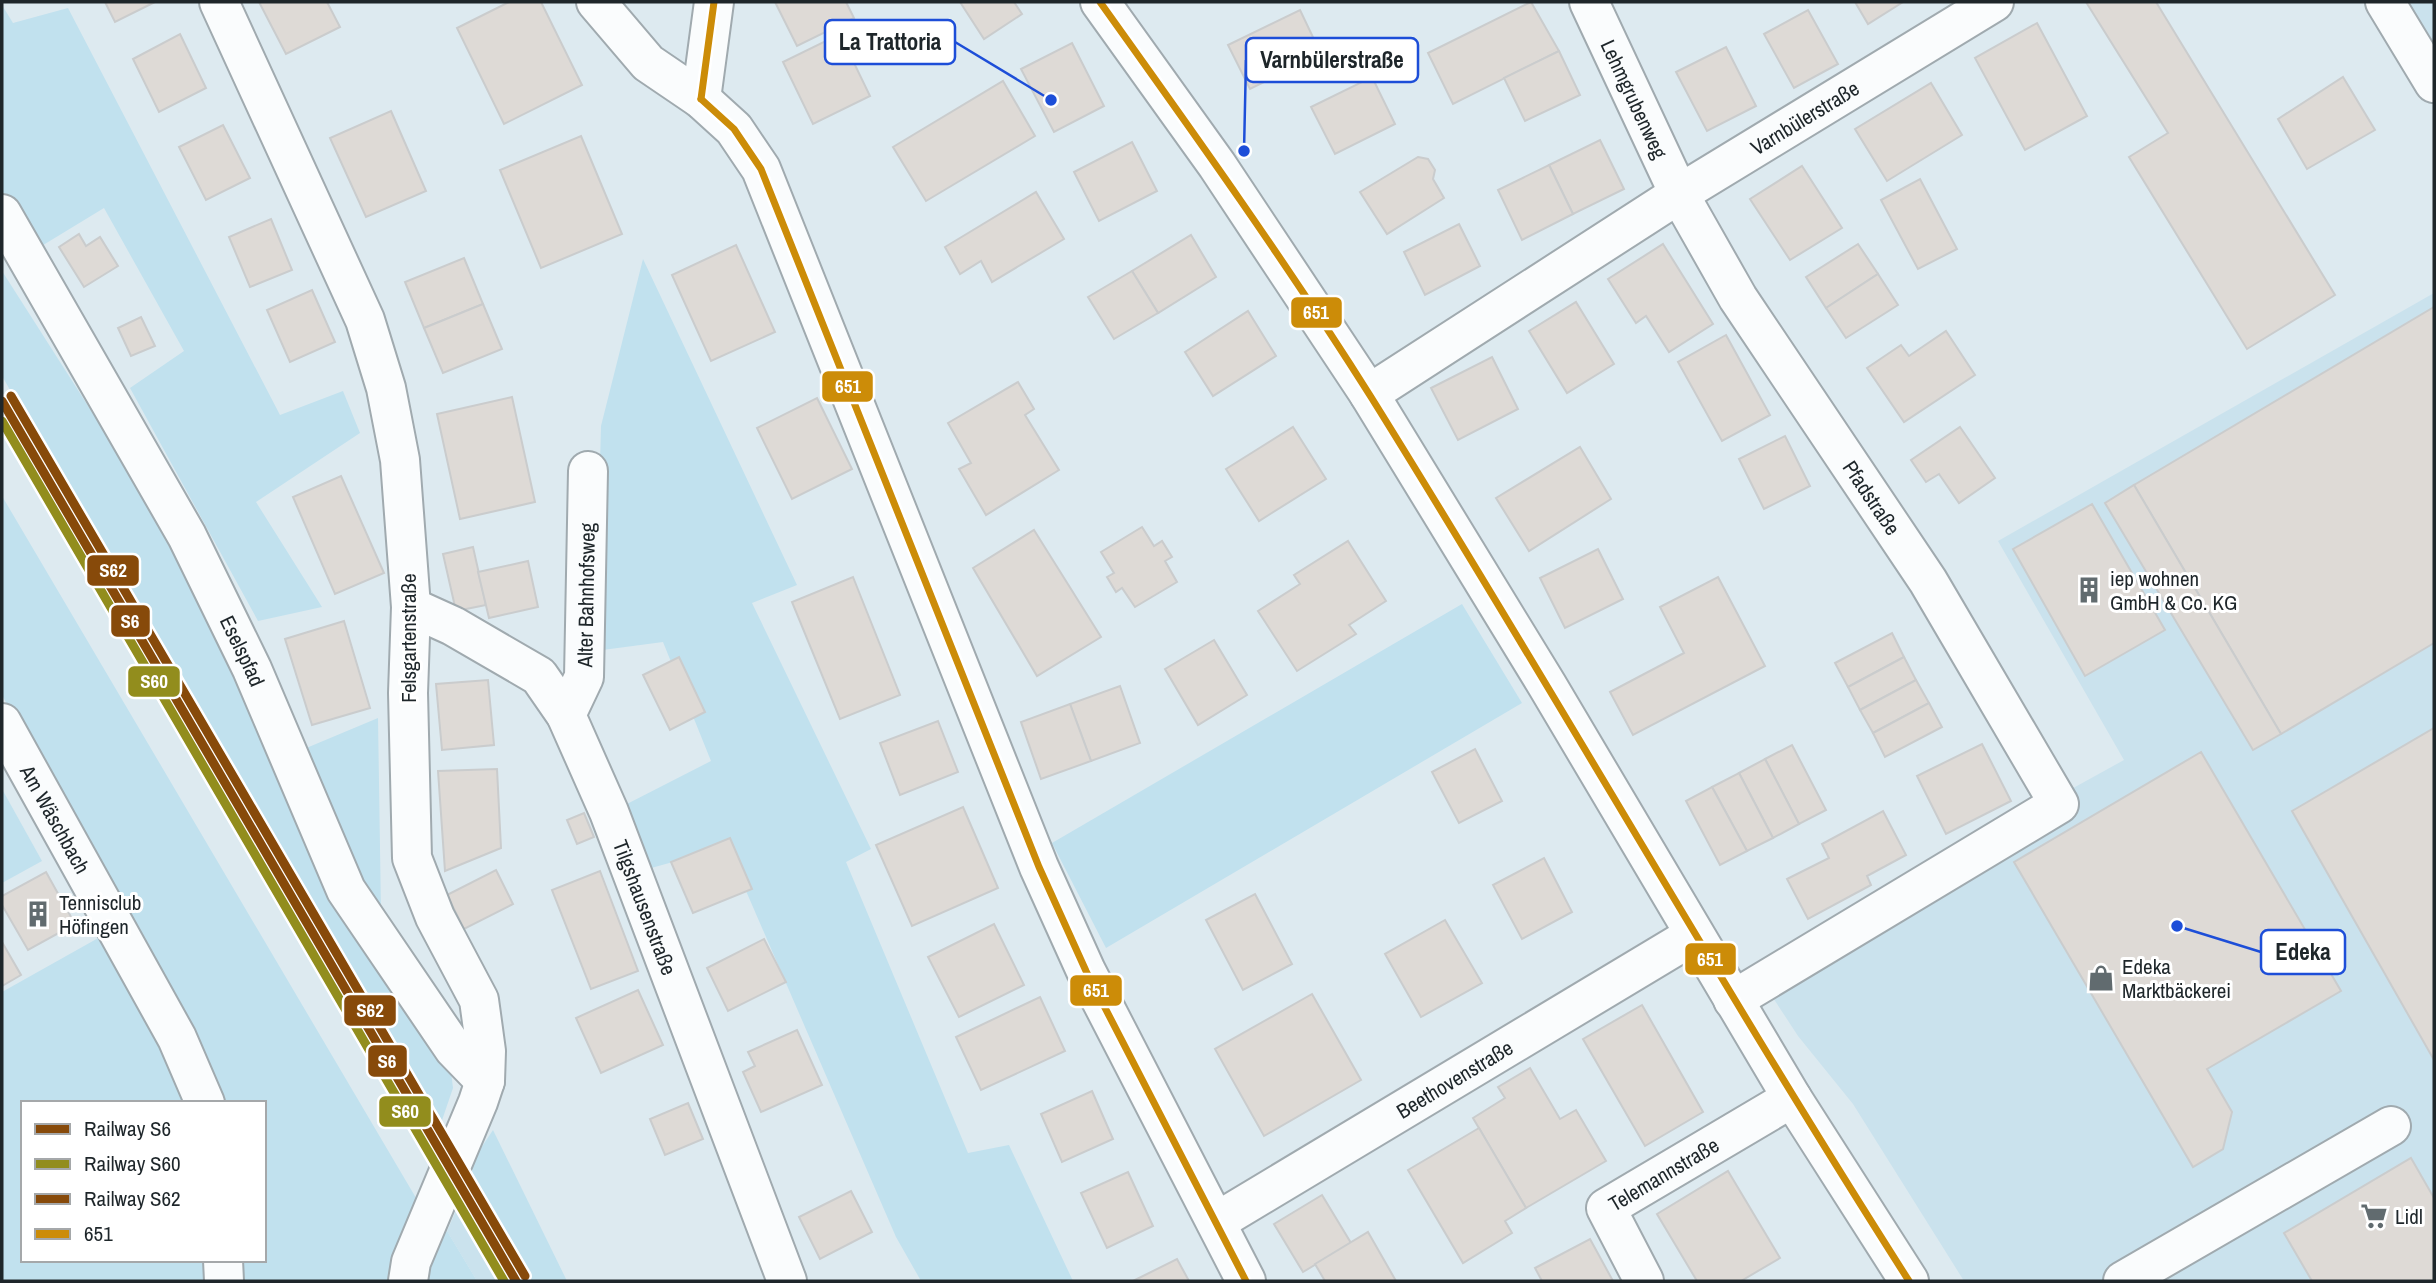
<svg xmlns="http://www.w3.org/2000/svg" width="2436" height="1283" font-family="'Archivo Narrow',sans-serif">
<rect width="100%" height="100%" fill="#ddeaf0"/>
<g fill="#cae2ed">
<path d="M2385 2H2434V83Z"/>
<path d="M2434 293V1281H1964L1853 1104 1798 1036 1766 987 2066 792 2124 760 1998 541Z"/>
<path d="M471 1177 528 1281H477L447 1231Z"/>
</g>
<g fill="#c1e1ee" fill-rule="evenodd">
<path d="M2 5 13 23 68 8 280 415 343 391 360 433 256 502 322 607 258 621 130 388 184 351 104 208 35 250 2 190Z"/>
<path d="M643 259 797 585 752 603 871 849 846 862 968 1153 1009 1145 1073 1281H921L896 1237 727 847 644 870 623 806 711 761 663 642 595 651 601 426Z"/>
<path d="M2 271 120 456 292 754 378 718 381 912 446 1031 453 1088 438 1132 2 376Z"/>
<path d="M2 496 419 1203 391 1281H2V992L125 923 2 695ZM23 1103H264V1260H23Z"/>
<path d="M1462 604 1522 703 1106 948 1052 843Z"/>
<path d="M2 789 42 861 2 883Z"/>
<path d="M493 1130 567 1281H528L471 1177 475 1157Z"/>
<path d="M447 1231 477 1281H408L411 1262Z"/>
</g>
<g fill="#dedad6" stroke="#cacccd" stroke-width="2">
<path d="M105 2H155L115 22Z"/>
<path d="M259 2H327L340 27 286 54Z"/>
<path d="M509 2H541L582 85 504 124 457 28Z"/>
<path d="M775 2H846L854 18 797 46Z"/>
<path d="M960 2H1014L1022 14 984 39Z"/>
<path d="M1531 2 1559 51 1453 104 1428 53Z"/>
<path d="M1855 2H1903L1868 24Z"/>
<path d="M2086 2H2156L2335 295 2247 349 2129 157 2168 133Z"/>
<path d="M1300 10 1321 54 1250 89 1228 45Z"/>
<path d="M1808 10 1838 64 1794 88 1764 34Z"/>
<path d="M2037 23 2087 116 2025 150 1975 58Z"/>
<path d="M180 34 206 88 159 112 133 59Z"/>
<path d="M840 34 870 96 813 124 783 62Z"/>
<path d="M1072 43 1104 106 1054 132 1021 69Z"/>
<path d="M1726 47 1756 106 1707 131 1676 72Z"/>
<path d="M1559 51 1580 95 1525 121 1504 78Z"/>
<path d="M1372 77 1395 124 1335 154 1311 107Z"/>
<path d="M2343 77 2375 130 2307 169 2278 119Z"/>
<path d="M1003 81 1035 136 926 201 893 147Z"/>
<path d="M1931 83 1962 135 1887 181 1855 129Z"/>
<path d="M391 111 426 191 366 217 330 138Z"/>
<path d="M223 125 250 178 206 200 179 147Z"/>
<path d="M581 136 622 234 541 268 500 170Z"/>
<path d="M1600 140 1624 189 1573 214 1549 165Z"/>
<path d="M1132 142 1157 191 1099 221 1074 172Z"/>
<path d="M1418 157 1428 159 1435 170 1433 179 1444 198 1387 234 1360 192Z"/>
<path d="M1549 165 1573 214 1522 240 1498 190Z"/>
<path d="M1802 166 1842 228 1790 260 1750 199Z"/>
<path d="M1920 179 1957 249 1918 269 1881 200Z"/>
<path d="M1036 192 1064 239 992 282 981 261 960 274 945 247Z"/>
<path d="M271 219 292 270 250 287 229 237Z"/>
<path d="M1459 224 1480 266 1425 295 1404 252Z"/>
<path d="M79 234 86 246 100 237 118 266 84 287 59 247Z"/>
<path d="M1191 235 1216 277 1158 313 1132 271Z"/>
<path d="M1663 244 1713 324 1669 352 1646 316 1636 323 1608 279Z"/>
<path d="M1858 244 1878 274 1826 308 1806 277Z"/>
<path d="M736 245 775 332 711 361 672 275Z"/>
<path d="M464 258 483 304 424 328 405 282Z"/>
<path d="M1132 271 1158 313 1114 339 1088 297Z"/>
<path d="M1878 274 1898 305 1846 338 1826 308Z"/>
<path d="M312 290 335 342 290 362 267 310Z"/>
<path d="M1576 302 1614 364 1567 393 1529 331Z"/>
<path d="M483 304 502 349 443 373 424 328Z"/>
<path d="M2434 307V643L2281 734 2134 485Z"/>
<path d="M1248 311 1276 356 1213 396 1185 352Z"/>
<path d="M141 317 155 346 131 356 118 328Z"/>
<path d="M1946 331 1975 375 1904 422 1867 368 1901 345 1909 356Z"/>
<path d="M1726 335 1770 415 1722 441 1678 362Z"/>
<path d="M1492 357 1518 409 1458 440 1431 388Z"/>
<path d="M1018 382 1034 409 1025 415 1059 470 986 515 959 469 971 463 948 423Z"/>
<path d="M512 397 535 502 460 519 437 414Z"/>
<path d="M817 398 852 469 792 499 757 428Z"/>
<path d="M1293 427 1326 479 1259 521 1226 469Z"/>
<path d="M1960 427 1995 478 1959 503 1939 474 1926 482 1911 460Z"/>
<path d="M1785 436 1810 486 1764 509 1739 459Z"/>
<path d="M1580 447 1611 499 1529 551 1496 498Z"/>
<path d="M341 476 384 573 335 594 293 497Z"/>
<path d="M2134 485 2281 734 2253 750 2105 503Z"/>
<path d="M2092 504 2165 630 2085 676 2013 549Z"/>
<path d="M1142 527 1154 546 1162 541 1172 557 1165 561 1177 582 1135 607 1122 588 1116 592 1107 577 1114 573 1101 552Z"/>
<path d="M1034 530 1101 637 1037 676 973 568Z"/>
<path d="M1348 541 1386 601 1349 625 1356 634 1297 671 1258 611 1300 584 1294 575Z"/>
<path d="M473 547 486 605 456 611 443 554Z"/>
<path d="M1598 549 1623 599 1565 628 1540 578Z"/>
<path d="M528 561 538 607 489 618 478 572Z"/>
<path d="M853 577 900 695 840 719 792 602Z"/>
<path d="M1718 577 1765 666 1633 735 1610 692 1684 653 1660 607Z"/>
<path d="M344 621 370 708 312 725 285 639Z"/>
<path d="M1892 633 1904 657 1848 687 1835 663Z"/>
<path d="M1214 640 1247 695 1198 725 1165 669Z"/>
<path d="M679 657 705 712 670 730 643 675Z"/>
<path d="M1904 657 1916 680 1860 710 1848 687Z"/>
<path d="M488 680 494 745 442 750 436 684Z"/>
<path d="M1916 680 1929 703 1873 733 1860 710Z"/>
<path d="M1120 686 1140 743 1091 761 1070 704Z"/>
<path d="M1929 703 1942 727 1885 757 1873 733Z"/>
<path d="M1070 704 1091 761 1041 779 1021 722Z"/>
<path d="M938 721 958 772 900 795 880 743Z"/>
<path d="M2434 728V1060L2292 811Z"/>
<path d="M1982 744 2011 801 1946 834 1917 776Z"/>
<path d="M1792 745 1826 810 1799 824 1765 759Z"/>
<path d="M1475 749 1502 801 1459 823 1432 772Z"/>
<path d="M2201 752 2341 991 2207 1069 2232 1112 2223 1149 2193 1167 2014 862Z"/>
<path d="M1765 759 1799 824 1773 838 1739 773Z"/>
<path d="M497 769 501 848 445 871 438 771Z"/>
<path d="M1739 773 1773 838 1747 851 1712 787Z"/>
<path d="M1712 787 1747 851 1720 865 1686 801Z"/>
<path d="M963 807 998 888 912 926 876 845Z"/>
<path d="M1883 811 1906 855 1867 876 1871 885 1808 919 1787 879 1829 858 1822 844Z"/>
<path d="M584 813 594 837 577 844 567 820Z"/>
<path d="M730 838 752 889 693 913 671 862Z"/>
<path d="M1544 858 1572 912 1522 939 1493 885Z"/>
<path d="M496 870 513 904 464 929 447 895Z"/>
<path d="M600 871 638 971 591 989 552 890Z"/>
<path d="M46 872 75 924 28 950 2 905V896Z"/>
<path d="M1255 894 1292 964 1243 990 1206 920Z"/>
<path d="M1445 920 1482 983 1421 1017 1385 954Z"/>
<path d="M994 924 1024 985 959 1017 928 957Z"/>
<path d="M764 939 786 982 728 1011 707 968Z"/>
<path d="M2 942 21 975 2 986Z"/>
<path d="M638 990 663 1045 601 1073 576 1018Z"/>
<path d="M1312 994 1361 1080 1264 1136 1215 1049Z"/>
<path d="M1040 997 1065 1051 981 1090 956 1037Z"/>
<path d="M1642 1005 1703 1112 1645 1146 1583 1039Z"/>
<path d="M797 1030 822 1085 761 1112 743 1072 755 1066 748 1052Z"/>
<path d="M1530 1068 1560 1119 1576 1110 1606 1161 1526 1208 1473 1118 1505 1098 1498 1087Z"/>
<path d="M1092 1091 1113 1139 1062 1162 1041 1114Z"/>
<path d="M688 1103 703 1139 665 1155 650 1119Z"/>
<path d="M1479 1128 1526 1208 1505 1221 1512 1233 1463 1263 1408 1170Z"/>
<path d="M2411 1158 2434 1198V1281H2312L2284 1233Z"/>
<path d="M1728 1171 1780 1258 1741 1281H1697L1657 1214Z"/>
<path d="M1128 1172 1153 1226 1107 1248 1081 1193Z"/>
<path d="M851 1191 872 1232 820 1259 799 1217Z"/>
<path d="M1322 1195 1351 1243 1303 1272 1274 1224Z"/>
<path d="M1368 1232 1396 1281H1325L1315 1264Z"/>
<path d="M1590 1239 1613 1281H1542L1535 1268Z"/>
<path d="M1177 1259 1189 1281H1133Z"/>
</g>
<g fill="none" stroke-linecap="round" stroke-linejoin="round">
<g stroke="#a0aaaf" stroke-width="42">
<g id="minor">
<path d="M219 2 365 320 386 388 400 460 411 607 408 693 412 858 435 917 479 1000 486 1051 485 1081 478 1102 411 1262 408 1281"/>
<path d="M596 2 648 63 701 99 734 129 761 169 1039 867 1086 971 1246 1281"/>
<path d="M1100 2 1217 165 1369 394 1547 685 1792 1098 1909 1281"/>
<path id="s1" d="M1589 2 1679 194 1738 298 1928 581 2059 804 1733 1000"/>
<path d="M2385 2 2434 83"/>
<path d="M701 99 714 2"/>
<path id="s2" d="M2 214 187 536 252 669 346 890 454 1049 485 1081"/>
<path id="s3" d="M1369 394 1679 194 1994 2"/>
<path id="s4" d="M411 607 453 626 539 676 566 715 609 812 787 1281"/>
<path id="s5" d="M566 715 584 677 588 471"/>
<path id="s6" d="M2 723 177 1038 205 1103"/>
<path id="s7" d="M1216 1222 1694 935"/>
<path d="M223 1260 224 1281"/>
<path id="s8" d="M1644 1281 1606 1208 1792 1098"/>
<path d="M2123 1281 2391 1126"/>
</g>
</g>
<use href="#minor" stroke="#fafcfd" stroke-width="38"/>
<g stroke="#fff" stroke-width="12">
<g id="bus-1">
<path d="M1100 2C1193 132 1286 262 1371 397 1554 690 1723 990 1909 1281"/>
<path d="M701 99 734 129 761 169 1039 867 1086 971 1246 1281"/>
<path d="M701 99 714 2"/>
</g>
</g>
<use href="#bus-1" stroke="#cc8c08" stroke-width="7"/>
<g stroke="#fff" stroke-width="14">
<path id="rail-1" d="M2 401 516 1281"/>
</g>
<g stroke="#fff" stroke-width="14">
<path id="rail-2" d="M2 421 504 1281"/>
</g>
<g stroke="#fff" stroke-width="14">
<path id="rail-3" d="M11 396 525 1276"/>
</g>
<use href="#rail-1" stroke="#874a0a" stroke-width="9"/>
<use href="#rail-2" stroke="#928d1d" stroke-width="9"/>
<use href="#rail-3" stroke="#874a0a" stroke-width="9"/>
</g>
<defs>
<g id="building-bare" transform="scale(2.1)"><path d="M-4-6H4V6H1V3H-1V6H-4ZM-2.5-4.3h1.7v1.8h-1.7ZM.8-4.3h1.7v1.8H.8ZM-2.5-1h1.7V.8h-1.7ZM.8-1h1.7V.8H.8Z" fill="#616b6f" stroke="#fff" stroke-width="2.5" paint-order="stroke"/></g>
<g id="shop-bare" transform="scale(2.1)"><path d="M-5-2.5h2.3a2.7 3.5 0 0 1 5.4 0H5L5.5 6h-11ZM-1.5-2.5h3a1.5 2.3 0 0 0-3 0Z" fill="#616b6f" stroke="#fff" stroke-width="2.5" paint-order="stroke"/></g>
<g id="supermarket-bare" transform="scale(2.1)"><path d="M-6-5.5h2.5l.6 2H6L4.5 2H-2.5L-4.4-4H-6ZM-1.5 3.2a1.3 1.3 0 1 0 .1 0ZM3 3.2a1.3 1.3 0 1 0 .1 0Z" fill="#616b6f" stroke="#fff" stroke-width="2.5" paint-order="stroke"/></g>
</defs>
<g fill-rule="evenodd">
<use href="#building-bare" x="2089" y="590"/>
<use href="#building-bare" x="38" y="914"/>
<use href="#shop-bare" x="2101" y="978"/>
<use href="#supermarket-bare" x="2374" y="1216"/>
</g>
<g text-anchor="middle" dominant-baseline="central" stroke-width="6" stroke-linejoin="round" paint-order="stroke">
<g font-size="21" fill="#1e262a" stroke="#fff">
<text stroke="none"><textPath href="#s1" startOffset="107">Lehmgrubenweg</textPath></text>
<text stroke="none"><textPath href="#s3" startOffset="516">Varnbülerstraße</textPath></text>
<text stroke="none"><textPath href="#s1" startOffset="572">Pfadstraße</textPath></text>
<text stroke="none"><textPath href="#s5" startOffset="124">Alter Bahnhofsweg</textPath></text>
<text transform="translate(408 638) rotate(-90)">Felsgartenstraße</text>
<text stroke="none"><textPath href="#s2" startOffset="499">Eselspfad</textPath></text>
<text stroke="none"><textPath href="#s6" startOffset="110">Am Wäschbach</textPath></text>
<text stroke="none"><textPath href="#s4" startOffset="401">Tilgshausenstraße</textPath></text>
<text stroke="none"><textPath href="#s7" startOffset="278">Beethovenstraße</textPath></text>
<text stroke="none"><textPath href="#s8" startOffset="149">Telemannstraße</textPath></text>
</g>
<g font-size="21" fill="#1e262a" stroke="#fff" text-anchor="start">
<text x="2110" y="578">iep wohnen<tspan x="2110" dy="24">GmbH &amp; Co. KG</tspan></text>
<text x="59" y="902">Tennisclub<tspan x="59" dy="24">Höfingen</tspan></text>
<text x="2122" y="966">Edeka<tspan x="2122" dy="24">Marktbäckerei</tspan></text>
<text x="2395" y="1216">Lidl</text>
</g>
</g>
<path fill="none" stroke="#1d4ed8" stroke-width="2.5" d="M1051 100L955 42M1244 151L1246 60M2177 926L2261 952"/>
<g fill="#1d4ed8" stroke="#fff" stroke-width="2.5">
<circle cx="1051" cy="100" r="7"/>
<circle cx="1244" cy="151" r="7"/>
<circle cx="2177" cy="926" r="7"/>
</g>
<g fill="#fff" stroke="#1d4ed8" stroke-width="2.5">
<rect x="825" y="20" width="130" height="44" rx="7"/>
<rect x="1246" y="38" width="172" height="44" rx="7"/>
<rect x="2261" y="930" width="84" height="44" rx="7"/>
</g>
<g font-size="23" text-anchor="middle" font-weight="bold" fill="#1e262a">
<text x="890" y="50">La Trattoria</text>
<text x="1332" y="68">Varnbülerstraße</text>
<text x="2303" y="960">Edeka</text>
</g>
<g stroke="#fff" stroke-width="2.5">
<rect x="1290" y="296" width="53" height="33" rx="7" fill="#cc8c08"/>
<rect x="821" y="370" width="53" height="33" rx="7" fill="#cc8c08"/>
<rect x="86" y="554" width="54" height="33" rx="7" fill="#874a0a"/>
<rect x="110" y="604" width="41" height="34" rx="7" fill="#874a0a"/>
<rect x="127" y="665" width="54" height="33" rx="7" fill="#928d1d"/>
<rect x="1684" y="942" width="53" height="34" rx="7" fill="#cc8c08"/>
<rect x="1069" y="974" width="54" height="33" rx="7" fill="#cc8c08"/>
<rect x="343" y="994" width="54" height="33" rx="7" fill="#874a0a"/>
<rect x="367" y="1044" width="41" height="34" rx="7" fill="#874a0a"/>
<rect x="378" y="1095" width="54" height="33" rx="7" fill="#928d1d"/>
</g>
<g font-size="19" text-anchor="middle" font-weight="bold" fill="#fff">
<text x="1316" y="319">651</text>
<text x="848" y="393">651</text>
<text x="113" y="577">S62</text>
<text x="130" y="628">S6</text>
<text x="154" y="688">S60</text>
<text x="1710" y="966">651</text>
<text x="1096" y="997">651</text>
<text x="370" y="1017">S62</text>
<text x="387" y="1068">S6</text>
<text x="405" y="1118">S60</text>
</g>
<rect width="2436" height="1283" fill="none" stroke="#1e262a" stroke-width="7"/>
<rect x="21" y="1101" width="245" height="161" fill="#ffffff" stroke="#a5a8aa" stroke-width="2"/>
<rect x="35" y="1124" width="35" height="10" fill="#874a0a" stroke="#a5a8aa" stroke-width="2"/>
<text x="84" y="1136" font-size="21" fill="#1e262a">Railway S6</text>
<rect x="35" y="1159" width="35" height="10" fill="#928d1d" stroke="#a5a8aa" stroke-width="2"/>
<text x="84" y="1171" font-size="21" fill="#1e262a">Railway S60</text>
<rect x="35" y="1194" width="35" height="10" fill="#874a0a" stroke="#a5a8aa" stroke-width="2"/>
<text x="84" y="1206" font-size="21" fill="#1e262a">Railway S62</text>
<rect x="35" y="1229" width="35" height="10" fill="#cc8c08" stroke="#a5a8aa" stroke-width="2"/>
<text x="84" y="1241" font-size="21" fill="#1e262a">651</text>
</svg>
